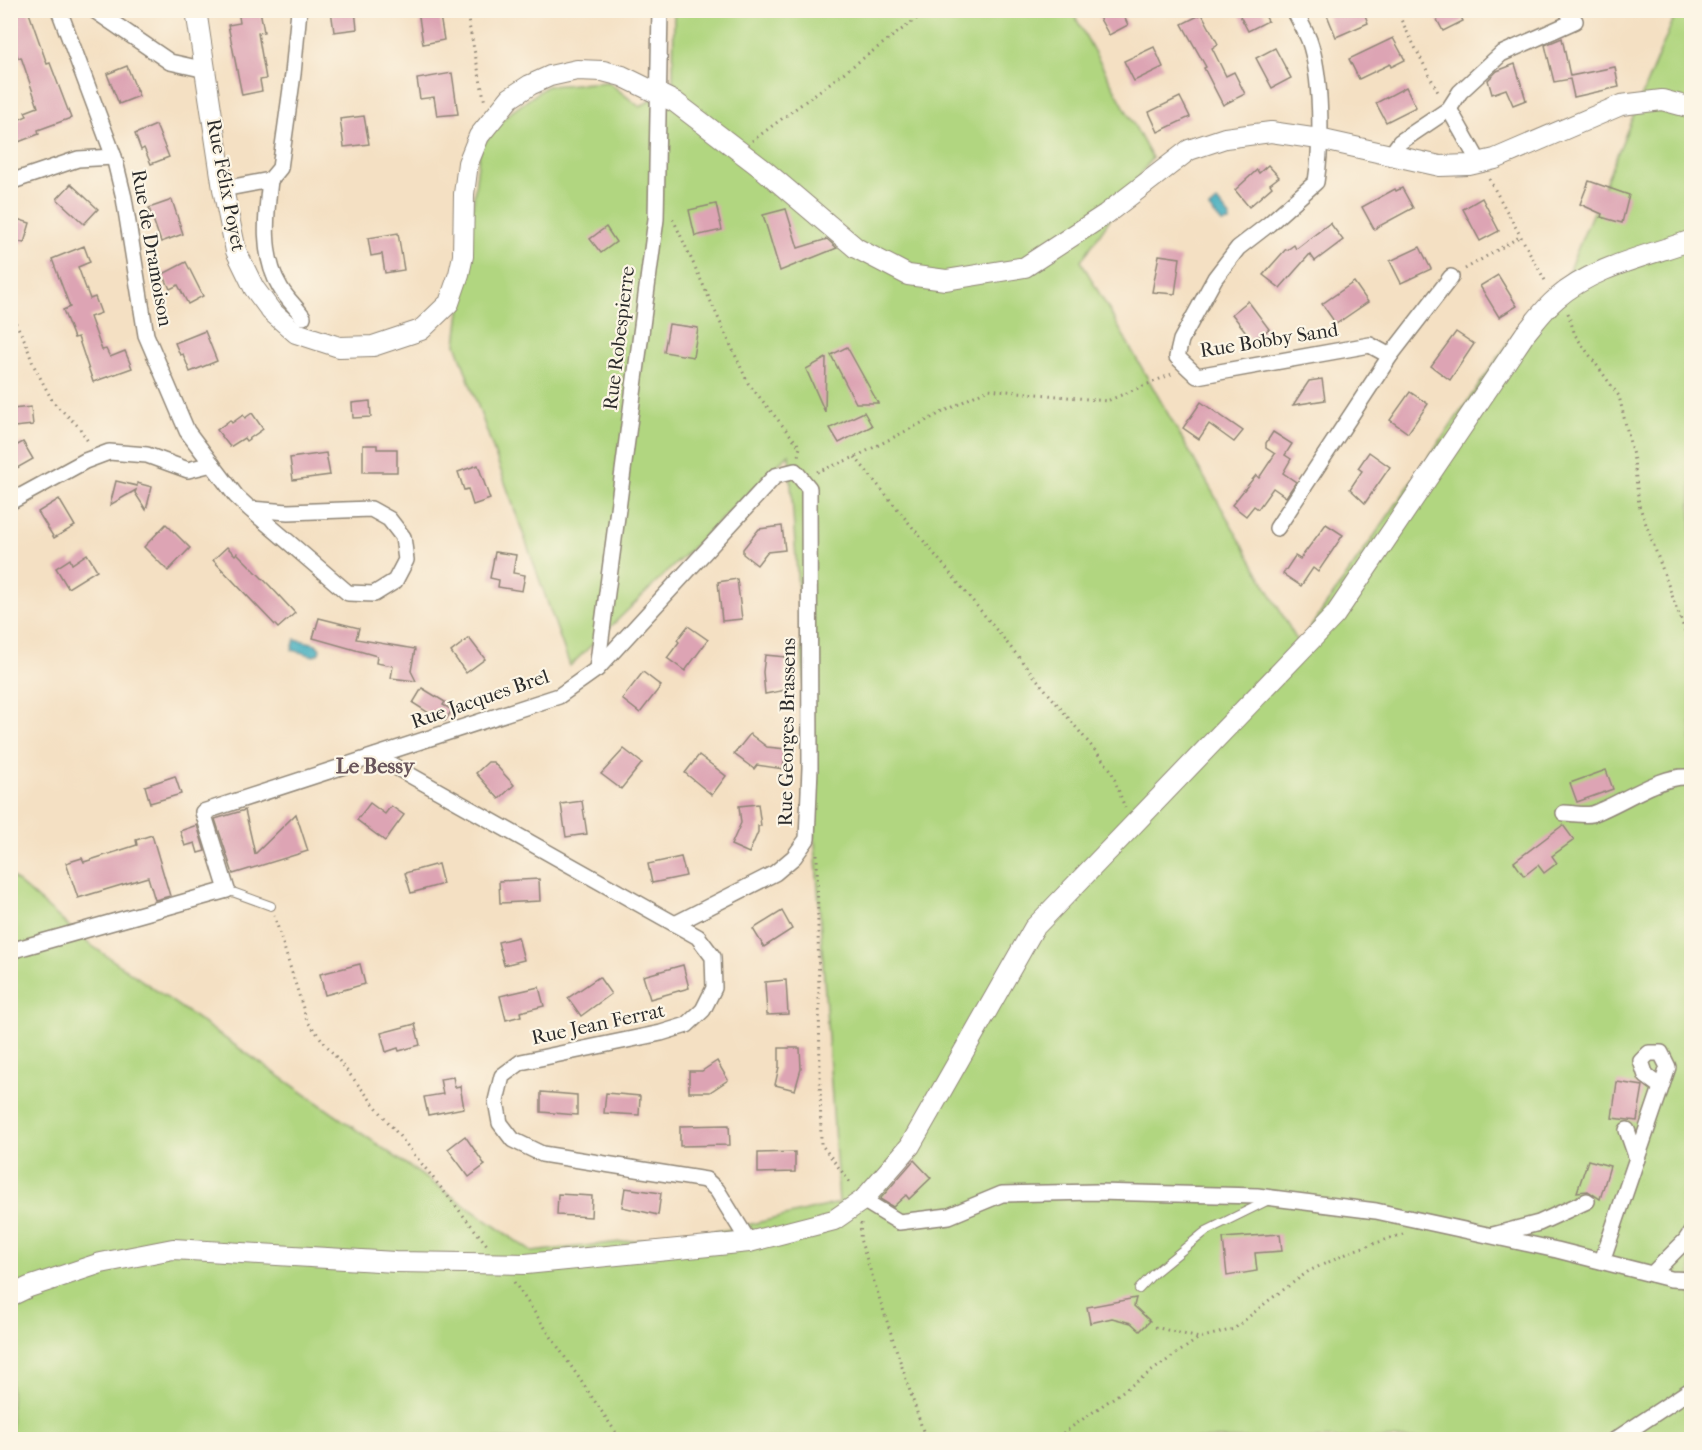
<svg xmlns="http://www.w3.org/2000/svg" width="1702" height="1450" font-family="'IM FELL French Canon',serif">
<rect width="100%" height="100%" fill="#fcf5e5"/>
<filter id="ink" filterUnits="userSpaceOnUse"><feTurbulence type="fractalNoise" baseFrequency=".0167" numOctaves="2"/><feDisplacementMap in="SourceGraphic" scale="12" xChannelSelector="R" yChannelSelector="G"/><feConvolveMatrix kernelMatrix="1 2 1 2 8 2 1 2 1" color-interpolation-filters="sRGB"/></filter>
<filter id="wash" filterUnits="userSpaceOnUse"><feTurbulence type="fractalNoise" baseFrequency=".008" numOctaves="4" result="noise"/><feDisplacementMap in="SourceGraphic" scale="24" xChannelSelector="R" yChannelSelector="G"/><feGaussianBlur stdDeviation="1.35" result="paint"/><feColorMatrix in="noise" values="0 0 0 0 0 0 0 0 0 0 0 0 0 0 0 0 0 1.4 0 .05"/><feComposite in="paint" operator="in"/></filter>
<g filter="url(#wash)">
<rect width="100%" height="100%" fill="#f4e0c3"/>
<path fill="#b1d680" stroke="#6e8056" stroke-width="1.5" d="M674 11H1072L1152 158 1081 261 1299 644 1529 313 1563 284 1677 11H1691V1439H11L10 875 88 943 532 1252 727 1230 839 1203 789 454 570 666 456 344 480 147 506 116 547 86 608 82 640 107 673 84Z"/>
<g fill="#3eabbd" stroke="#346b74" stroke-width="1.5">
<path d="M1217 201 1230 217 1229 222 1222 223 1209 208Z"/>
<path d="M295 639 316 644 320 649 319 653 314 656 292 650Z"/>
</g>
<g id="blocks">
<g fill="#dda4b4">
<path d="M10 10H28L47 64 50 63 71 118 38 130 39 134 11 145V123L27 116 25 112 38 107 21 57 18 58 10 36Z"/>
<path d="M238 10H260L264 32 258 33 266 79 260 80 262 91 242 95 228 25 240 23Z"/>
<path d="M331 10H355L357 29 334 32Z"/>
<path d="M418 10H439L444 40 423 44Z"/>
<path d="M1095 10H1121L1128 25 1109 35Z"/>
<path d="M1237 10H1262L1268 21 1248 31Z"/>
<path d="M1325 10H1363L1368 23 1336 37Z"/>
<path d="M1432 10H1457L1463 21 1443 31Z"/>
<path d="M1202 14 1218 44 1212 48 1226 76 1234 72 1245 94 1223 105 1204 68 1206 67 1182 24Z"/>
<path d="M1393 38 1405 60 1391 67 1390 64 1359 79 1349 59Z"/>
<path d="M1562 38 1570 76 1615 67 1619 87 1574 97 1570 79 1554 82 1545 45Z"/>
<path d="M1154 47 1163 67 1134 81 1124 61Z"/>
<path d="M1275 48 1291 78 1272 88 1256 58Z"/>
<path d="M1515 64 1526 100 1513 105 1506 89 1492 94 1488 80 1497 71Z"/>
<path d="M127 66 139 96 119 104 107 74Z"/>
<path d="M452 73 458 114 437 116 434 97 420 99 417 79Z"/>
<path d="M1406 87 1416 107 1386 122 1376 103Z"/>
<path d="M1180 97 1190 117 1158 132 1149 112Z"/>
<path d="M364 116 369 144 344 147 340 119Z"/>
<path d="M156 125 169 157 151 164 144 148 141 150 135 134Z"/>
<path d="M1268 165 1279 177 1270 184 1272 187 1249 207 1235 190 1257 170 1259 173Z"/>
<path d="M1589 181 1629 195 1622 223 1601 217 1602 214 1580 204Z"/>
<path d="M71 184 98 209 84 224 57 199Z"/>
<path d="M1402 188 1413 208 1374 229 1362 207 1395 189 1396 191Z"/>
<path d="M1482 198 1499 231 1480 241 1463 209Z"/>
<path d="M172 200 183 234 161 242 149 208Z"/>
<path d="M716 204 722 230 695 236 689 210Z"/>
<path d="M786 209 798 248 827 239 837 248 780 271 763 215Z"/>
<path d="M10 217 30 223 24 243 10 239Z"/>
<path d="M1330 223 1343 240 1315 261 1310 254 1280 288 1263 275 1286 249 1287 250 1294 245 1296 249Z"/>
<path d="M606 227 616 242 601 253 590 239Z"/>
<path d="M398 233 404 270 385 273 382 254 371 256 368 238Z"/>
<path d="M84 246 90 262 78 267 90 299 95 297 101 313 90 317 102 350 106 349 110 357 125 351 132 368 93 382 78 337 74 338 63 310 70 307 52 259Z"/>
<path d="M1420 247 1431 269 1401 283 1390 261Z"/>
<path d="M1159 255 1180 258 1175 294 1152 292Z"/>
<path d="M186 262 203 296 188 304 178 285 170 289 163 274Z"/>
<path d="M1498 275 1517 306 1499 317 1480 286Z"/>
<path d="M1354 282 1368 302 1336 324 1322 304Z"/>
<path d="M1248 301 1269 329 1253 341 1232 314Z"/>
<path d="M669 324 698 328 693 357 664 352Z"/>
<path d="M205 331 217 361 190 372 183 354 180 355 175 343Z"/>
<path d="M1456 332 1474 344 1450 380 1431 366Z"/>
<path d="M847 347 878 403H856L831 355Z"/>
<path d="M826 358 825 412 806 369Z"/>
<path d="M1322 379 1325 400 1293 405 1309 381Z"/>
<path d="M1410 392 1428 404 1408 433 1390 420Z"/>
<path d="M370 401 371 417 353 418 352 403Z"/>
<path d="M1201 402 1243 431 1234 442 1209 424 1199 439 1183 428Z"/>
<path d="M31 407 33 425 14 427 12 409Z"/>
<path d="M864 412 872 426 839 443 830 428Z"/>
<path d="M252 413 263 429 246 441 244 438 230 447 217 430 230 420 232 423 243 415 245 418Z"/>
<path d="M1273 432 1292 444 1285 455 1291 459 1283 473 1296 482 1286 497 1273 488 1258 509 1254 506 1246 516 1232 505 1256 475 1259 478 1275 454 1266 448V443Z"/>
<path d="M23 442 33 459 10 472V449Z"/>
<path d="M363 445H377V449H397V472H363Z"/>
<path d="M1369 452 1390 467 1365 503 1350 489 1362 471 1358 468Z"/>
<path d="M326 453 330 475 293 480 290 458Z"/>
<path d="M478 465 490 499 473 505 468 489 464 490 458 472Z"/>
<path d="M116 481 137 486V483L152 487 146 510 135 493 136 490 110 505Z"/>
<path d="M59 499 75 526 54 538 38 512Z"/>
<path d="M166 524 190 548 168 571 144 547Z"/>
<path d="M1326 524 1343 535 1318 572 1313 568 1301 586 1283 574 1295 556 1300 559Z"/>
<path d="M782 526 785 550 767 552 757 565 743 554V549L759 529Z"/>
<path d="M227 547 235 555 237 553 270 586 295 613 278 628 213 560Z"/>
<path d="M495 552 516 555 513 573 525 575 522 591 498 587 499 580 490 578Z"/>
<path d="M87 554 97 570 68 588 56 568 70 559 72 564Z"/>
<path d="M737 579 742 619 722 621 718 582Z"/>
<path d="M319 618 359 628 356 639 415 649 411 671 416 681 391 678 393 666 376 663 377 656 313 638Z"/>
<path d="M688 626 708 640 685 671 667 658 679 642 677 640Z"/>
<path d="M469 638 485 659 466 673 451 652Z"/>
<path d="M765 655 786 657 784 676 786 690 765 694 763 672Z"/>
<path d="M643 672 661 686 640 713 622 699Z"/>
<path d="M422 688 445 702 443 705 452 710 445 721 436 715 435 717 413 703Z"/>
<path d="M750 734 767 747 786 749 783 769 757 765 754 769 734 754Z"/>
<path d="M624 749 642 763 621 789 601 774Z"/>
<path d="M699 755 726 776 712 795 685 773Z"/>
<path d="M488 762H493L514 785 499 799 476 773Z"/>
<path d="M1606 770 1613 789 1577 802 1570 783Z"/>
<path d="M175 776 181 794 150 803 145 786Z"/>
<path d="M582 801 587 834 566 837 561 804Z"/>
<path d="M370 803 385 814 391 806 404 815 385 841 357 820Z"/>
<path d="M758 804 761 826H758V832L749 853 731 845 741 823 739 806Z"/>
<path d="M245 810 255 854 296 814 308 851 233 874 215 819Z"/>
<path d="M197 825 205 851 198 853 195 843 185 846 180 831Z"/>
<path d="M1563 825 1574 840 1552 856 1557 863 1544 873 1538 865 1524 876 1514 862Z"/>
<path d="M152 835 170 896 155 900 148 877 78 898 66 863 82 858 84 862 137 845 136 840Z"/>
<path d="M681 857 686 876 652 883 648 864Z"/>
<path d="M438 864 443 884 411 893 405 873Z"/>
<path d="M539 879 540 901 500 903 499 881Z"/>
<path d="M782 911 792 929 764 947 753 929Z"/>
<path d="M518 937 524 960 504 965 498 942Z"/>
<path d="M360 964 365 984 325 995 320 974Z"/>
<path d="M683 965 689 988 650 999 643 976Z"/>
<path d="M599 977 611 994 581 1016 568 998Z"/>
<path d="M786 980 788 1014 767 1015 765 982Z"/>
<path d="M539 987 544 1006 520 1012 521 1016 506 1020 500 996Z"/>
<path d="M415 1024 420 1045 399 1051 398 1048 386 1052 381 1033Z"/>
<path d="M779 1048H800L801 1069 795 1090 775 1085 779 1067Z"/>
<path d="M717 1061 728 1080 710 1092H689V1071H702Z"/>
<path d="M453 1077 455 1087 460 1086 464 1108 428 1115 424 1097 443 1094 440 1079Z"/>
<path d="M1617 1082 1643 1086 1637 1121 1612 1118Z"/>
<path d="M541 1092 577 1095V1115L541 1112Z"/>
<path d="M606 1093 640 1096 639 1115 604 1113Z"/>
<path d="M729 1125 730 1145 680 1146V1126Z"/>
<path d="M465 1136 485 1165 469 1177 448 1149Z"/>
<path d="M795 1152V1172L758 1173V1153Z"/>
<path d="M914 1160 931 1178 909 1199 906 1195 893 1207 880 1199Z"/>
<path d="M1588 1160 1610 1166 1600 1199 1588 1191 1577 1192Z"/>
<path d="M625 1188 661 1193 658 1215 622 1207Z"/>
<path d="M558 1194 592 1196 591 1217 557 1215Z"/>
<path d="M1280 1234 1282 1251 1255 1253 1257 1271 1227 1276 1223 1238Z"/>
<path d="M1136 1298 1134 1306 1150 1321 1140 1331 1131 1323 1112 1318 1090 1323 1087 1307Z"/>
</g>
</g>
</g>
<g filter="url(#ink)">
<use href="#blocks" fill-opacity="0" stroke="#908677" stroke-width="1.5"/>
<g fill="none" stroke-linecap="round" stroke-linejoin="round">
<g stroke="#908677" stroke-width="10">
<g id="service">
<path d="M227 890 271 906"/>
<path d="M1139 1289 1153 1274 1206 1231 1269 1200"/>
</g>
</g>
<g stroke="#908677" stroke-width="18">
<g id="minor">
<path d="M59 10 114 157 124 198 146 335 187 431 236 496 250 509 348 593 374 594 395 581 406 560 403 537 389 519 371 509 288 512 250 509"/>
<path d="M94 10 170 62 206 70"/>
<path d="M1294 10C1299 20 1305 30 1309 40 1322 76 1322 144 1316 182L1269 224 1238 248 1215 278 1181 340 1177 357 1197 376 1370 345 1390 356"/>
<path d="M1449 109 1479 162"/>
<path d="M1390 156 1400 142 1449 109 1460 92 1501 54 1575 21 1566 10"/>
<path d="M270 180C266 214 261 256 280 287 286 298 296 307 303 317"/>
<path d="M10 182 78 159 114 157"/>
<path d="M223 189 270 180 280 168 293 74 299 10"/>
<path d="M10 502 85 461 109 452 147 455 188 470 212 464"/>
<path d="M1277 528 1390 356 1451 277"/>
<path d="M597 669 656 219 660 10"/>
<path d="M376 756 698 937 713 957 714 988 703 1010 687 1025 661 1033 521 1062 502 1076 496 1101 500 1123 513 1140 542 1154 706 1180 717 1190 749 1242"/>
<path d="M1564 813C1573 813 1584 816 1592 814 1619 805 1666 771 1692 778"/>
<path d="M10 951 227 890 203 812 559 696 597 669 775 476 795 471 809 488 810 768 807 839 794 857 775 873 675 924"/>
<path d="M1627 1130 1637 1159"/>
<path d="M863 1200 899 1222 949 1216 1002 1194 1097 1192 1257 1196 1376 1211 1557 1250 1671 1279 1692 1280"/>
<path d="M1493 1235 1539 1223 1587 1201"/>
<path d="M1602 1261 1668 1067 1661 1053H1649L1641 1061 1646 1076 1661 1087"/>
<path d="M1652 1274 1686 1240 1692 1231"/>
<path d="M1615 1440 1692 1389"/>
</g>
</g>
<g stroke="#908677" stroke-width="22">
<g id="tertiary">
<path d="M196 10 223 189 236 251 254 288 271 311 296 333 339 347 373 346 421 330 449 303 459 274 463 256 464 194 468 163 479 136 510 98 530 85 550 76 577 70 603 71 622 76 675 102 764 170 856 248 908 275 946 280 1025 267 1106 214 1189 150 1225 138 1271 132 1319 139 1440 166 1469 165 1495 159 1621 105 1662 100 1692 108"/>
<path d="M10 1296 29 1287 101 1263 173 1249 395 1262 526 1264 749 1242 834 1220 863 1200 910 1146 1034 928 1335 615 1525 334C1535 322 1544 309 1556 299 1592 267 1647 256 1692 240"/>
</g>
</g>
<g stroke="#908677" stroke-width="3" stroke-dasharray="1.5 4.5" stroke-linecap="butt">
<path d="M466 10 485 103"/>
<path d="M1396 10 1439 94"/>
<path d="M752 141 928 10"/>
<path d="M1489 179 1547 284"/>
<path d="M673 219 748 383 800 447 798 456"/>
<path d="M1465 269 1521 236"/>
<path d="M10 312 25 341 33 364 53 402 79 427 89 443"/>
<path d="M1568 313 1575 335 1619 396 1634 460 1639 505 1692 650"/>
<path d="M855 457 1111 770 1125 808"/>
<path d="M817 472 855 457 988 389 1107 401 1172 374"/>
<path d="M817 854 821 1144 852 1185"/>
<path d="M274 915 307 1021 487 1245"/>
<path d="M861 1223 860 1239 926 1440"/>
<path d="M514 1282 621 1440"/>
<path d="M1155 1327 1199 1338 1234 1329 1268 1301 1309 1271 1355 1250 1403 1234"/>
<path d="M1053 1440 1199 1338"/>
</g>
<use href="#service" stroke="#fff" stroke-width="8"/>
<use href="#minor" stroke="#fff" stroke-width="15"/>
<use href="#tertiary" stroke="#fff" stroke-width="20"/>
</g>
</g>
<g text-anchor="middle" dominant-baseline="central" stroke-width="4.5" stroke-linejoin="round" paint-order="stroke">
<g font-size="20" fill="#2b2b2b" stroke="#fcf5e5">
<text transform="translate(226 185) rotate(79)">Rue Félix Poyet</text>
<text transform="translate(152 248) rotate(80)">Rue de Dramoison</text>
<text transform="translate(619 338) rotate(-83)">Rue Robespierre</text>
<text transform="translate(1269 340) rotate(-9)">Rue Bobby Sand</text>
<text transform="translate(480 699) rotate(-19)">Rue Jacques Brel</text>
<text transform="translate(787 732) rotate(-89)">Rue Georges Brassens</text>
<text transform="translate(598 1024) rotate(-12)">Rue Jean Ferrat</text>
</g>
<g font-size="21" font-weight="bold" fill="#69555b" stroke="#fcf5e5">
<text x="375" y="766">Le Bessy</text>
</g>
</g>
<rect width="1702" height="1450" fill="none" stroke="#fcf5e5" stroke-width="36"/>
</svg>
